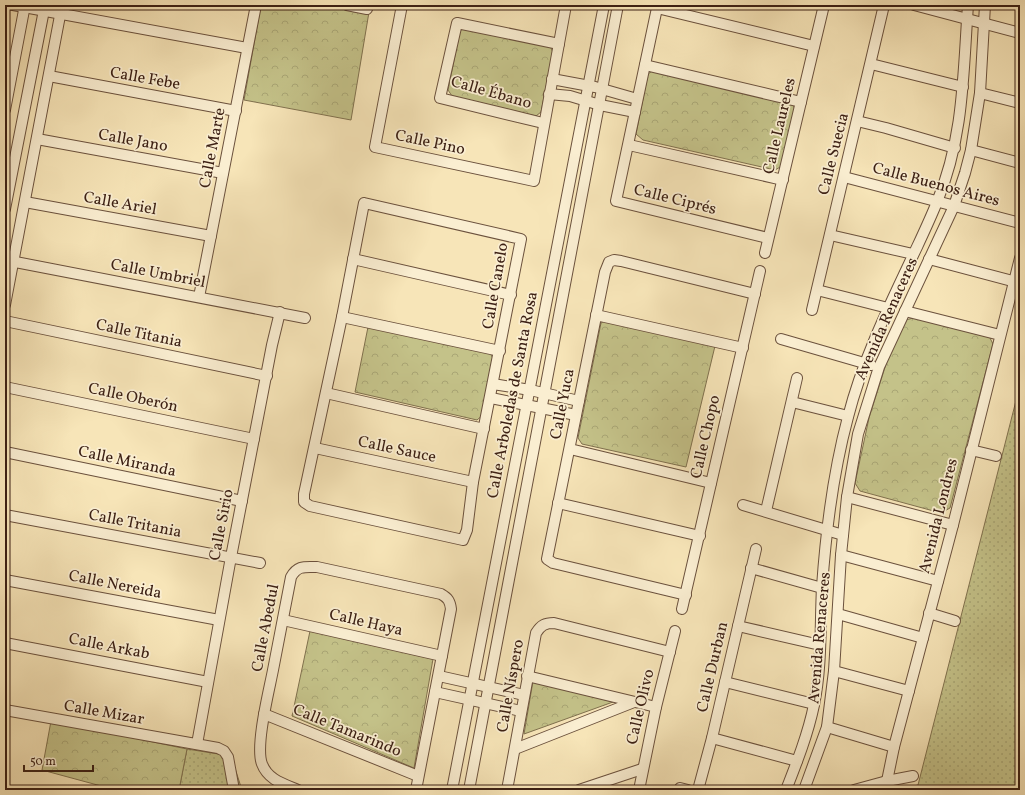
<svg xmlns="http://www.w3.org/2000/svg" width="1025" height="795" font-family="Vollkorn,serif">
<defs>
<pattern id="grass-dots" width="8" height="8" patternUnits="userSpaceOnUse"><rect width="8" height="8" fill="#c4c289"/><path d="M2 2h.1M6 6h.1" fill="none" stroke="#a9a675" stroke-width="1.8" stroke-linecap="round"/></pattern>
<pattern id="forest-crowns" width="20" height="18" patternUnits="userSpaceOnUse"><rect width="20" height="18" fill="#c4c289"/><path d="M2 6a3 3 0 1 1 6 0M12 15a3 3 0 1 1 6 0" fill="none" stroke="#a9a675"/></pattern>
</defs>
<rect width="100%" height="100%" fill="#f7e5b8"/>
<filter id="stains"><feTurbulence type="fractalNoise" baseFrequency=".005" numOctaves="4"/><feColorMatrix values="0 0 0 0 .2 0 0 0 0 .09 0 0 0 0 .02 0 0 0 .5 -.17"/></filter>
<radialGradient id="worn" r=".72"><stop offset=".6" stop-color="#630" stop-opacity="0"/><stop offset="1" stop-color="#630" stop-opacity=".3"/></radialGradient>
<g fill="url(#grass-dots)" stroke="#80714e">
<path d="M1020 385V790H896L918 785Z"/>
<path d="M187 749 231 756 242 790H179Z"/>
</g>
<g fill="url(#forest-crowns)" stroke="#80714e">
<path d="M261 5H332L369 12 351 120 244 100Z"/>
<path d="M466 26 550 46 553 52 541 112 536 116 452 96 448 90 460 31Z"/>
<path d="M655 69 792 101 795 110 782 166 775 170 643 140 636 134 648 74Z"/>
<path d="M914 318 989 336 993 344 950 508 941 513 860 491 855 483 869 418 887 361 905 320Z"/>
<path d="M606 320 715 346 686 467 582 444 578 438 601 323Z"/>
<path d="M368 327 489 352 493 358 484 414 477 420 355 392Z"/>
<path d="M310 631 433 659 414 768 292 716Z"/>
<path d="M533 681 613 702 524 734Z"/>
<path d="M51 721 187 749 179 790H116L42 770Z"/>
</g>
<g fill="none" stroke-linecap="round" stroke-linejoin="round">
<g stroke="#6b513d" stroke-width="12">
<g id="minor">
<path d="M13 5 247 48"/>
<path d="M347 5 367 9"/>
<path d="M402 5 375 147 534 181 566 5"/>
<path d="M914 5 1020 33"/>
<path d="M871 64 963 87"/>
<path d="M645 65 801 102"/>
<path d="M49 76 236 111"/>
<path d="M552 79 595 87 637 99"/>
<path d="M980 93 1020 103"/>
<path d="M549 94 570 96 600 105 635 112"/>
<path d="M5 110 25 5"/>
<path d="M857 121 886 128 955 148"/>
<path d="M543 123 440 98 457 23 559 44"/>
<path d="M37 139 223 173"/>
<path d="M629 145 783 180"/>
<path d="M971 150 1020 163"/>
<path d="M844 177 1020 223"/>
<path d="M25 202 211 236"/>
<path d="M364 203 521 239 473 482 467 530 463 540 310 506 304 502V494L342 317Z"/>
<path d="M5 209 45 5"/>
<path d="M830 235 913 254"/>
<path d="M768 238 616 201 657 8 814 46"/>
<path d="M765 253 824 5"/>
<path d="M353 259 511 295"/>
<path d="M929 259 1020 283"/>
<path d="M5 260 305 318"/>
<path d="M817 290 888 308"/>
<path d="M199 297 256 5"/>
<path d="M5 305 62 5"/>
<path d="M812 310 884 5"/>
<path d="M905 311 1000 335"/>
<path d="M596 315 743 348"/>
<path d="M342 317 500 351"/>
<path d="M5 321 267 376"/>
<path d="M781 339 871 365"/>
<path d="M493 384 530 390 579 401"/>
<path d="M5 387 254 439"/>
<path d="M326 393 484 429"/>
<path d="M491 398 576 415"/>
<path d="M792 402 848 416"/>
<path d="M315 448 473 482"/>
<path d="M570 449 711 483"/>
<path d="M971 450 996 456"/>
<path d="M5 452 242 501"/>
<path d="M847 497 953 525"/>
<path d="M558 503 700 536"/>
<path d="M743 505 843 535"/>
<path d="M766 511 797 378"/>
<path d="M5 515 260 563"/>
<path d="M841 555 938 581"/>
<path d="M751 568 822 588"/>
<path d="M5 580 219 620"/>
<path d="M686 595 553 563 547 559 605 272 609 262 614 260 621 261 755 294"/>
<path d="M682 609 760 271"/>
<path d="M929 613 955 621"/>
<path d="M838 614 923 638"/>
<path d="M283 620 442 656"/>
<path d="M738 626 820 645"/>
<path d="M5 643 208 682"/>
<path d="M834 671 909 691"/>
<path d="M439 676 524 695"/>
<path d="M527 676 656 707"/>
<path d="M725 682 814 704"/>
<path d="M435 692 521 711"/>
<path d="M5 710 218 748 224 751 228 757 234 790"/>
<path d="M264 714 418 776"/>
<path d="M827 727 894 747"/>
<path d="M712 738 797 761"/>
<path d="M197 744 231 557 272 345 280 312"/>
<path d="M515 749 634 702"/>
<path d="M887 781 894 747 953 525 1020 258"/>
<path d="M680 788 688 790"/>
<path d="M298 790C284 784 268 780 262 764 255 746 269 691 273 670 279 639 285 608 291 577 298 565 305 567 317 567L441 594C448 598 450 601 451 609L416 790"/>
<path d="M452 790 604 5"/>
<path d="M469 790 618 5"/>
<path d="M507 790 536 633C541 625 545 623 554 623L670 652"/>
<path d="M579 790 642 769"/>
<path d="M639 790 656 707 675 631"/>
<path d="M698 790 712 738 756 549"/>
<path d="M786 790C797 762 808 734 814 705 822 666 820 626 822 587 826 529 833 473 848 417 863 358 891 302 917 247 924 232 931 217 937 202 964 137 963 74 968 5"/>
<path d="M804 790 827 727 834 671 841 555 847 497 858 434 879 367 954 206 965 173 971 150 980 93 985 5"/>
<path d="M854 790 887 781 913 776"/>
</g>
</g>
<use href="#minor" stroke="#faeed1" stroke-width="10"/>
</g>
<g text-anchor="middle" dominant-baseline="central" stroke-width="3.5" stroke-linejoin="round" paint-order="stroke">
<g font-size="16" fill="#3c2014" stroke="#faeed1">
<text transform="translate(145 79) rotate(10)">Calle Febe</text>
<text transform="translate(491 93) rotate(16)">Calle Ébano</text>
<text transform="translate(780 126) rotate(-77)">Calle Laureles</text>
<text transform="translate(133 141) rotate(10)">Calle Jano</text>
<text transform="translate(430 143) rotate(12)">Calle Pino</text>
<text transform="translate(213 148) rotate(-79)">Calle Marte</text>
<text transform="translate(834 154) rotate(-76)">Calle Suecia</text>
<text transform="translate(936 185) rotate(15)">Calle Buenos Aires</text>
<text transform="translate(675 200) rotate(14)">Calle Ciprés</text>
<text transform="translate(120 204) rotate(10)">Calle Ariel</text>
<text transform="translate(158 274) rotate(11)">Calle Umbriel</text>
<text transform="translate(496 286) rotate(-80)">Calle Canelo</text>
<text transform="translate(887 319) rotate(-66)">Avenida Renaceres</text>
<text transform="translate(139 334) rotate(12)">Calle Titania</text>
<text transform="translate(513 395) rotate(-79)">Calle Arboledas de Santa Rosa</text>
<text transform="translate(133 398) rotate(12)">Calle Oberón</text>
<text transform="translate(563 404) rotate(-79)">Calle Yuca</text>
<text transform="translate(706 437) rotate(-77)">Calle Chopo</text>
<text transform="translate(397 450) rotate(12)">Calle Sauce</text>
<text transform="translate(127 462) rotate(12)">Calle Miranda</text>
<text transform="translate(939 516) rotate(-76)">Avenida Londres</text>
<text transform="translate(135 524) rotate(11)">Calle Tritania</text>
<text transform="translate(222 525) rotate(-79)">Calle Sirio</text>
<text transform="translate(115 585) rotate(11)">Calle Nereida</text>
<text transform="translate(366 623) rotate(13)">Calle Haya</text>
<text transform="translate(266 628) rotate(-79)">Calle Abedul</text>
<text transform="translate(820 638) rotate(-85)">Avenida Renaceres</text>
<text transform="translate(109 647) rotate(11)">Calle Arkab</text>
<text transform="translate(713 667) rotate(-77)">Calle Durban</text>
<text transform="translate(511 686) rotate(-80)">Calle Níspero</text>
<text transform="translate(641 707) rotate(-77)">Calle Olivo</text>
<text transform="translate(104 713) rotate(10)">Calle Mizar</text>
<text transform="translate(347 731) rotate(22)">Calle Tamarindo</text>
</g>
</g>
<rect width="1025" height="795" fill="none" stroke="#f7e5b8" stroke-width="20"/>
<rect x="6" y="6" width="1013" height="783" fill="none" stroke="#3c2014" stroke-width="2"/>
<rect x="10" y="10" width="1005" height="775" fill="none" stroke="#3c2014"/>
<path d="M24 765v6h69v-6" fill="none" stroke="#3c2014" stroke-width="2"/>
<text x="30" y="765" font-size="12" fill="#3c2014" stroke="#faeed1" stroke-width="3" paint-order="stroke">50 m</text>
<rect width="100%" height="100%" filter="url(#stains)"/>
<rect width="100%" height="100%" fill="url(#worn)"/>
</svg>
